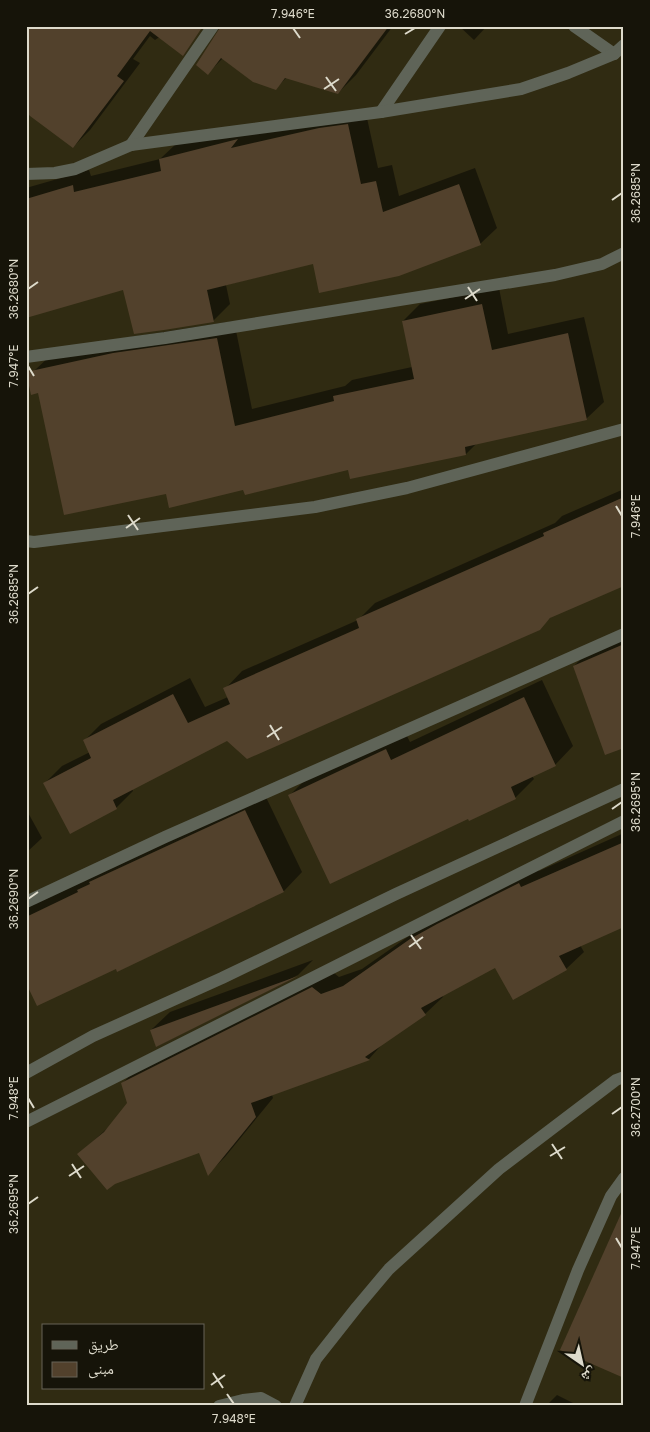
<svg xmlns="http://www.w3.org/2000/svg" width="650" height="1432" font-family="'Golos Text','Noto Naskh Arabic',sans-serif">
<rect width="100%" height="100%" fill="#302b12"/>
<g fill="#0007">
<path d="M26 26H176L155 40 150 36 133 59 140 63 90 130 73 147 30 115 26 119Z"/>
<path d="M222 26H393L356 75 338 93 287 77 276 88 223 58 208 73Z"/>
<path d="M459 26H487L474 40Z"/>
<path d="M365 109 378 168 392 165 399 196 475 168 497 228 480 244 314 263 226 285 230 304 213 321 124 289 26 317V188L89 170 91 176 160 159 177 143Z"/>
<path d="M499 288 508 334 584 317 604 402 586 419 477 443 466 454 349 468 244 488 167 492 34 371 52 354 131 337 234 321 252 409 345 386 352 380 412 367 403 321 420 304Z"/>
<path d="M26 419H28L26 432Z"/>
<path d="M624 489V585L552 616 539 629 227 740 132 789 133 791 116 808 45 783 62 766 90 752 84 741 101 724 190 678 205 707 228 697 225 689 242 671 358 620 375 603 555 523 562 516Z"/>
<path d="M624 634V747L574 666 593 647Z"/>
<path d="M542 680 573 746 555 765 532 776 534 779 515 798 469 818 290 795 308 777 405 732 410 742Z"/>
<path d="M264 793 302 872 284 891 118 970 116 967 26 980V908Z"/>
<path d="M26 809 42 838 26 853Z"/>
<path d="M624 833V926L580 945 584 952 566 969 495 966 442 995 443 997 425 1014 385 1041 369 1059 272 1095 273 1098 225 1157 208 1174 200 1152 79 1154 112 1124 129 1103 122 1084 139 1066 330 970 339 977 362 969 429 922 537 866 539 871Z"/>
<path d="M313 960 298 975 157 1046 151 1030 170 1012Z"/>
<path d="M557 1395 579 1406H546Z"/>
</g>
<g fill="#52412c">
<path d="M26 26H203L183 56 150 31 117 76 124 81 73 148 26 113Z"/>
<path d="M221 26H389L338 94 285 78 276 90 253 82 221 58 208 75 196 65Z"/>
<path d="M348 124 361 184 376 181 383 212 459 184 481 245 399 276 319 293 313 264 207 290 214 322 164 330 134 334 123 290 26 318V199L73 185 74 192 161 171 159 159 238 139 231 148 319 128Z"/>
<path d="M482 304 492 350 568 333 587 420 465 447 466 455 350 479 348 470 245 495 243 490 169 508 166 494 64 515 38 393 31 395 26 372 113 353 217 338 235 426 334 401 333 396 414 379 402 321Z"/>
<path d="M624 497V586L550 618 540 630 247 759 227 741 113 800 117 809 70 834 43 783 91 758 83 740 173 694 188 723 230 704 223 688 359 628 356 619 544 536 543 533Z"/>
<path d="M624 644V748L605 755 573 666Z"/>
<path d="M524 697 556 766 511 787 516 799 469 821 468 819 330 884 288 795 386 749 391 760Z"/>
<path d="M245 810 284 892 117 972 116 969 37 1006 26 983V917L78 892 77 890 90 884 89 882Z"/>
<path d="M624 842V927L559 956 567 970 513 1000 495 968 421 1008 426 1015 365 1057 370 1060 251 1103 256 1117 208 1176 199 1153 115 1184 107 1190 77 1154 104 1132 127 1103 121 1083 312 987 321 994 343 986 410 939 437 924 519 883 521 887Z"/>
<path d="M298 976 156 1047 150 1030Z"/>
<path d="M624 1207V1378L560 1350Z"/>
</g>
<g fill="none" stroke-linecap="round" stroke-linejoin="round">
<g stroke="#5f6458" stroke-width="12">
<path d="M574 26 614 54"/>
<path d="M381 112 440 26"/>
<path d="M131 145 213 26"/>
<path d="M26 174 55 173 75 169 131 145 381 112 521 89 568 73 614 54 624 45"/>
<path d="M26 357 165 338 555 275 602 264 624 253"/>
<path d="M26 541 34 542 315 507 407 488 624 429"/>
<path d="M26 902 165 837 624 634"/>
<path d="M26 1073 93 1036 222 978 396 894 624 789"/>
<path d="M26 1122 624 821"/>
<path d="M219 1406 243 1400 261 1398 276 1406"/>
<path d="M295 1406 316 1359 357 1307 389 1269 499 1169 616 1080 624 1077"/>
<path d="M525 1406 578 1270 611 1196 624 1178"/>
</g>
</g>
<path fill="none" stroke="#dddacb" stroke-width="2" d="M293 28 300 38M405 34 415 28M326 77 336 91M324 89 339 79M612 200 622 193M468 287 477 301M28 289 38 282M465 299 480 289M28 366 34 376M616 506 622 516M128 515 138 530M126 528 140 518M28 594 38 587M270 725 279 740M267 737 282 727M612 809 622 802M28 899 38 892M411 935 421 949M409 947 423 937M28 1098 34 1108M612 1114 622 1107M552 1144 562 1159M550 1156 565 1147M72 1164 81 1178M69 1176 84 1166M28 1204 38 1197M616 1238 622 1248M213 1373 223 1388M211 1385 225 1375M227 1394 234 1404"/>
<rect width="650" height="1432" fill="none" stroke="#161409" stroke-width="55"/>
<rect x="42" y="1324" width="162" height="65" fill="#161409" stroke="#666357"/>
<rect x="52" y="1341" width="25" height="8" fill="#5f6458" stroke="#666357"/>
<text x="88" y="1350" font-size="15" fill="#dddacb">طريق</text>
<rect x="52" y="1362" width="25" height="15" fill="#52412c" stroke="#666357"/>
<text x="88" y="1374" font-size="15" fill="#dddacb">مبنى</text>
<g transform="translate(582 1364) rotate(146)" stroke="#161409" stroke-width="4" paint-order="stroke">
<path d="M0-4L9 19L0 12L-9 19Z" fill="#dddacb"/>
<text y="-8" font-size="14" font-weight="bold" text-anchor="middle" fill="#dddacb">ش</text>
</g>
<rect x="28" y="28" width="594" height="1376" fill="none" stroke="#dddacb" stroke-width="2"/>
<g font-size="12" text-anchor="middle" fill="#dddacb">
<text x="293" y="18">7.946°E</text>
<text x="415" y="18">36.2680°N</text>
<text transform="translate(636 193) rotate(-90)" y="4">36.2685°N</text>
<text transform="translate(14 289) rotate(-90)" y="4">36.2680°N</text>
<text transform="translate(14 366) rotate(-90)" y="4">7.947°E</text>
<text transform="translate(636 516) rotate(-90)" y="4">7.946°E</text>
<text transform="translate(14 594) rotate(-90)" y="4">36.2685°N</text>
<text transform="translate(636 802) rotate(-90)" y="4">36.2695°N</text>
<text transform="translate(14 899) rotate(-90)" y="4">36.2690°N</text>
<text transform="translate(14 1098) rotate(-90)" y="4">7.948°E</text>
<text transform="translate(636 1107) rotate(-90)" y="4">36.2700°N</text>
<text transform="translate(14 1204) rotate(-90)" y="4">36.2695°N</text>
<text transform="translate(636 1248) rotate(-90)" y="4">7.947°E</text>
<text x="234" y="1423">7.948°E</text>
</g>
</svg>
